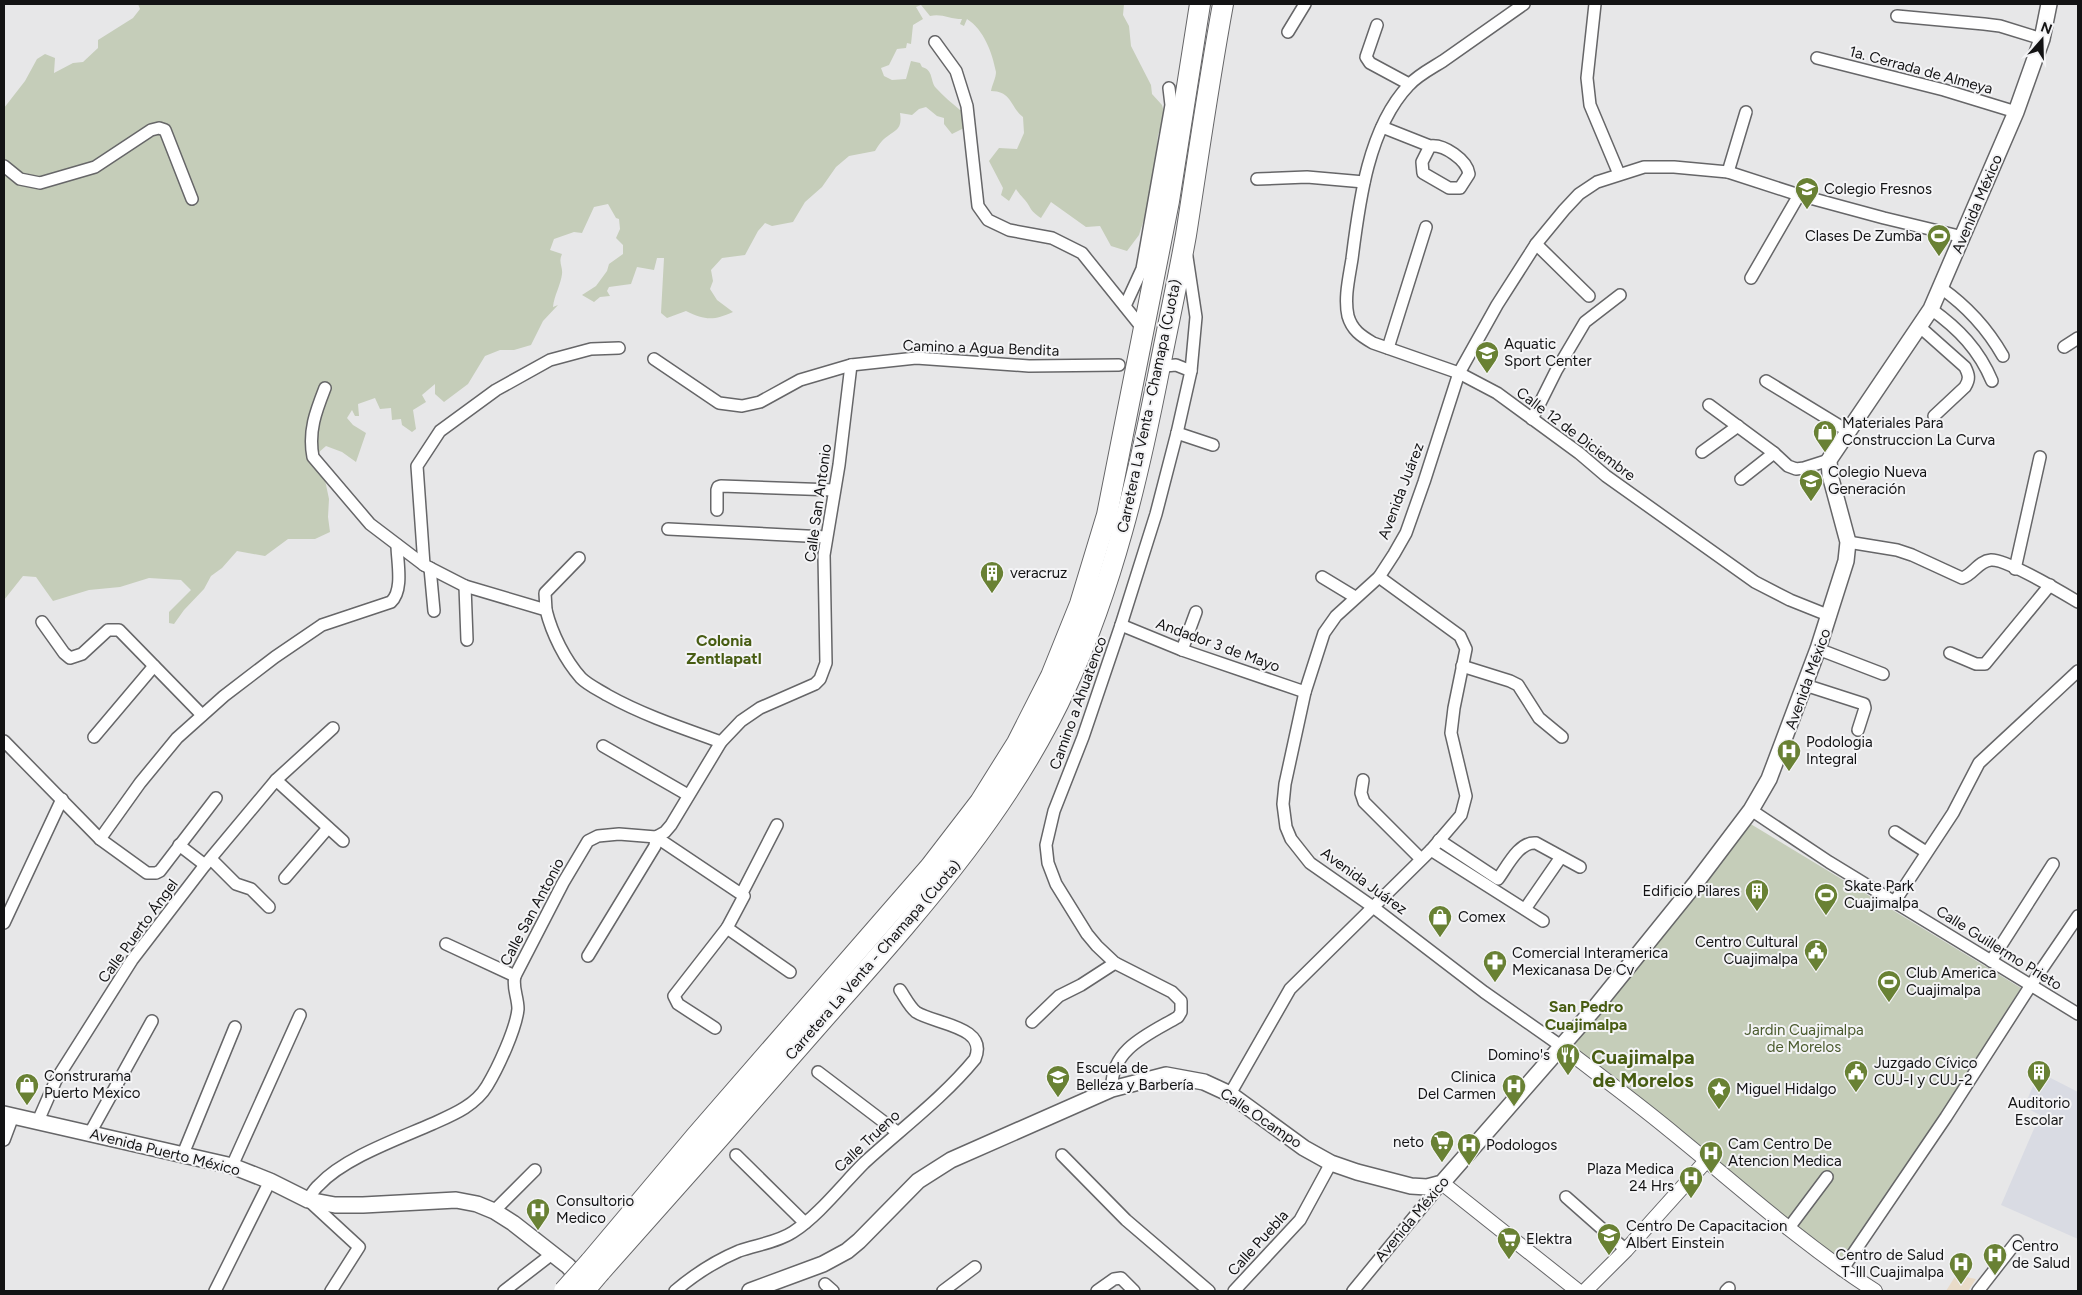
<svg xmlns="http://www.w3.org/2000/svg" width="2082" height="1295" font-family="Figtree,sans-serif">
<rect width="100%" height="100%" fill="#e7e7e8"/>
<path fill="#d9dbe3" d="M2039 1072 2078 1092V1239L2001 1205 2040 1115 2024 1107Z"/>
<path fill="#e9dbc8" d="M1956 1275 1976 1279 1968 1291H1946Z"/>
<g fill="#c5cdb9">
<path d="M138 4H1124L1123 15 1129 26 1131 46 1151 85 1152 94 1162 105 1165 116 1158 135 1152 194 1139 235 1127 251 1111 246 1100 226 1086 227 1051 202 1041 218C1028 209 1032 208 1024 199 1021 195 1019 194 1016 189L1009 201 1001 195 1003 188 989 161 999 148 1017 149 1024 133 1023 117C1010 107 1012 91 991 91 992 85 996 78 996 72 992 52 984 30 967 19L964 26 960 24 962 19C950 19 941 13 930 16L921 5 916 7 923 19 913 25 911 44 907 43 906 48 897 49 889 65 881 68 884 76 892 80 906 79 911 61 920 63 922 67C934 70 930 82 936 88 943 96 952 103 960 110H966V127L952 134 944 124V118L937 116 926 107 919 109 912 115 900 113C903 132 893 130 882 141 879 144 877 148 875 151L849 156 836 167 822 187 805 202 793 222 772 226 765 223 758 231 745 255 722 258 711 270 713 281 710 289 717 300 733 312C713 321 705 320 686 311L667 318 661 313 664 258H657L654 270 637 267 631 284 609 287 607 291 610 296 600 297 594 302 582 295 596 286 607 271 609 264 623 254V245L616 238 620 229 619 219 616 218 608 204 594 207 582 233 574 232 554 239 550 250 562 254C558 263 563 266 562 274 561 284 554 296 553 307L558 305 543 321 531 345 514 350H500L485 356 468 384 444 402 435 394V384L422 395 426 402 413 410 416 429 412 432 402 425 401 419 392 420 391 408 380 409 375 398 358 404 359 416H355L352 410 347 418 353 425 366 433 356 462 342 452 326 446 318 453 319 469 325 480 329 499 328 517 330 532 315 539H288L265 556 237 551 222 568 211 576 204 589 184 610 174 624 169 623V612L191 590 181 580 149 578 120 587 89 590 53 601 36 577 23 576 4 600V108L25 81 37 59 45 54 55 58 54 73 73 63 83 62 98 48V40L133 18 140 9Z"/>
<path d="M1749 823 2021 988 1844 1266 1561 1046Z"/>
</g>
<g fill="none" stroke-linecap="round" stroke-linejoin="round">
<g stroke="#666668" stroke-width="14">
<g id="minor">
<path d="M1524 4C1497 23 1470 42 1443 61 1432 68 1418 75 1409 85 1368 128 1359 203 1352 259 1349 278 1344 298 1348 316 1352 330 1361 336 1373 343L1459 373 1497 393 1579 453 1606 476 1755 582 1790 600 1830 616"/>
<path d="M1595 4 1587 78 1590 105 1619 174"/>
<path d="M1897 16 1984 24 2000 26 2042 39"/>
<path d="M1377 25 1366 57 1370 63 1409 84"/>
<path d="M1288 32 1305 4"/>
<path d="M935 42 956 71 967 106 978 206 988 220 1009 230 1052 238 1082 253 1139 324"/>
<path d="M1817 58 1944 90 2016 112"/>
<path d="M1382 127 1430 146C1444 144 1467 160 1469 174L1460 188H1449L1423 173 1422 162 1430 146"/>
<path d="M4 166 20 179 40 183 95 167 151 130 159 128 165 130 192 199"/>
<path d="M1728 172 1746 112"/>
<path d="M1257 179 1307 177 1364 182"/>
<path d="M1536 244 1589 296"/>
<path d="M1751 278 1799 195"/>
<path d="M1941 288C1968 307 1987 328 2003 356"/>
<path d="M1125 306 1142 269 1171 105 1169 88"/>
<path d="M1931 309C1959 329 1979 350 1992 381"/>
<path d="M1920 327 1965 367C1969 375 1970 379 1965 387L1934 416"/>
<path d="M2064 347 2078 338"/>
<path d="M1388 348 1426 227"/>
<path d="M654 359 719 403 742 406 760 402 800 380 851 365 916 358 1029 366 1119 365"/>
<path d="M1165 366 1176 365 1191 371"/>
<path d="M1766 381 1848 431"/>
<path d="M325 388C316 411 308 431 313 457L370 524 424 565 465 586 546 610C552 634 565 660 581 678 588 685 599 690 607 695 643 715 682 728 721 742"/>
<path d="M1709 405 1774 453 1788 466 1796 469 1804 468 1829 460"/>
<path d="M1532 419 1556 371 1585 322 1620 295"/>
<path d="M1177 433 1213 445"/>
<path d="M1702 452 1738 426"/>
<path d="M1741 479 1774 453"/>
<path d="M717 510V490L718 487 721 486 834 490"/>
<path d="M668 529 826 537"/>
<path d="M1848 542 1897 550 1912 555 1962 578C1973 575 1978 561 1991 560 2006 559 2063 593 2078 602"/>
<path d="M424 565 417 466 440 431 496 390 550 360 591 349 619 348"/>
<path d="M430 568 434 611"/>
<path d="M2015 569 2040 457"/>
<path d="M1322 577 1355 597"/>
<path d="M465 586 467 640"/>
<path d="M546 610 545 593 579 558"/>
<path d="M42 622 64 653 70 658 82 654 108 630H119L202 715"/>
<path d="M1121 625 1182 650 1305 692"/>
<path d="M1818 649 1883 674"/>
<path d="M1182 650 1196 612"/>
<path d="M1950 653 1976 664H1985L2050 585"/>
<path d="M1462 666 1510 681 1518 685 1539 718 1562 737"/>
<path d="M1805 685 1864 704 1865 708 1858 730"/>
<path d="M94 737 154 666"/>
<path d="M4 741 100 839 147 873H156L160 871 216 798"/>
<path d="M603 746 688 795"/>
<path d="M276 780 333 728"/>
<path d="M1363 780 1361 793 1364 802 1421 859"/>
<path d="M1751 810 1829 862 2078 1014"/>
<path d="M1895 832 1926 852"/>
<path d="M100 839 140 783 177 738 224 696 275 657 322 625 391 602C404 590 397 561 397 545"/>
<path d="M1439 840 1498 879C1507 867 1519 841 1536 843L1580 867"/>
<path d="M179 845 205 865"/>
<path d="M1431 850 1543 921"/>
<path d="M211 859 236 884 251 889 269 907"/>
<path d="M285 878 328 828"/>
<path d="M742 893 777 825"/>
<path d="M1895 901 1953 813 1979 763 2078 671"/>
<path d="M1525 909 1561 857"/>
<path d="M4 923 62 799"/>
<path d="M727 928 790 972"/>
<path d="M446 944 515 976"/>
<path d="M588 956 655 846 656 837 744 896 727 928 674 996 678 1004 715 1028"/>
<path d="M1991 961 2053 864"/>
<path d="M1032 1022 1059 996 1081 985 1115 963"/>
<path d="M1561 1046 1484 992 1373 907 1310 863 1291 839 1286 827 1283 804 1285 784 1305 692 1324 633 1336 616 1379 577 1394 554 1406 533 1424 482 1459 373 1497 305 1536 244 1564 210 1579 194 1597 182 1644 167H1674L1728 172 1799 195 1884 218 1963 237"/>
<path d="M818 1072 897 1132"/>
<path d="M1112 1089C1110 1049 1149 1034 1178 1017L1181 1012V1001L1172 992 1115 963 1097 946 1087 934 1056 884 1048 863 1046 845 1054 811 1083 737 1121 625 1156 514 1177 433 1191 371 1196 317 1187 257"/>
<path d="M1230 1094 1290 989 1431 850 1461 815 1466 796 1451 733 1454 708 1466 649 1460 636 1379 577"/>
<path d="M38 1121 56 1080 132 960 205 865 276 780 343 841"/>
<path d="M90 1133 152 1021"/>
<path d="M4 1140 13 1116"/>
<path d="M183 1154 235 1027"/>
<path d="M736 1155 805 1223"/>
<path d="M1062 1155 1126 1220 1209 1291"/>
<path d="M232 1166 300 1015"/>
<path d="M1566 1197 1626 1250"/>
<path d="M494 1211 535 1170"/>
<path d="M1788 1229 1827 1177"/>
<path d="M1842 1270 1946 1117 2031 985 2078 916"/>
<path d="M825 1284 833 1291"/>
<path d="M215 1291 270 1181"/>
<path d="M331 1291 359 1247 308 1200C311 1195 314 1189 319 1185 344 1158 398 1139 432 1124 452 1115 475 1106 487 1086 498 1068 516 1029 518 1009 518 997 512 987 515 976L563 883 588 841 598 836 619 834 656 837 665 832 671 825 721 742 741 721 760 708 815 684 820 679 826 663 824 555 839 465 851 365"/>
<path d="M504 1291 552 1254"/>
<path d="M675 1291C695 1274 715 1261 739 1251 756 1245 778 1242 793 1232 818 1216 843 1184 864 1163 901 1129 943 1098 975 1059 989 1026 934 1024 916 1012 909 1006 905 997 900 990"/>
<path d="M943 1291 975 1267"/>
<path d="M1097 1291 1114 1279 1121 1278 1134 1291"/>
<path d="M1234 1291 1300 1220 1331 1163"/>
<path d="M1353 1291 1442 1183"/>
<path d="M1726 1291 1729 1288"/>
<path d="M1978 1291 2017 1241"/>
</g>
</g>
<g stroke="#666668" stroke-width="16">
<g id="tertiary">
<path d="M1561 1046C1600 1076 1640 1105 1678 1137 1743 1190 1805 1246 1875 1291"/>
<path d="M1442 1183 1578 1291"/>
<path d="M1585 1291 1626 1250 1706 1161"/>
</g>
</g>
<g stroke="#666668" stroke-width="18">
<g id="secondary">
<path d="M4 1114 232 1166 270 1181 308 1200 335 1205H363L456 1200 477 1204 494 1211 513 1223 568 1266 583 1283"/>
<path d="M750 1291 823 1264 847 1251 859 1241 918 1181 951 1160 1112 1089 1166 1075 1204 1082 1230 1094 1304 1148 1331 1163 1357 1172 1411 1186 1427 1187 1442 1183 1594 1009 1695 884 1751 810 1769 779 1818 649 1846 561 1848 542 1830 475 1829 460 1931 309 2016 112 2042 39 2049 4"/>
</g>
</g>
<g stroke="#666668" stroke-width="22">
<g id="motorway">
<path d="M590 1262 696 1136 930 867 980 802 1017 743 1051 676 1080 604 1107 515 1169 201 1200 4"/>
<path d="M600 1272C676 1187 752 1101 827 1015 917 913 1010 811 1067 685 1113 585 1138 478 1159 371 1168 325 1178 280 1186 235 1198 158 1209 80 1223 4"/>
</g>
</g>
<use href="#minor" stroke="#fff" stroke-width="11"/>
<use href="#tertiary" stroke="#fff" stroke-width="14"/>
<use href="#secondary" stroke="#fff" stroke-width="15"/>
<use href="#motorway" stroke="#fff" stroke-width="20"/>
<g stroke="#666668" stroke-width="22" stroke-linecap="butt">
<g id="motorway-bridge">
<path d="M564 1291 590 1262"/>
<path d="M584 1291 600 1272"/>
</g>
</g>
<use href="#motorway-bridge" stroke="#fff" stroke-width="20"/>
</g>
<defs>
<g id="school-pin" transform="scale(1.25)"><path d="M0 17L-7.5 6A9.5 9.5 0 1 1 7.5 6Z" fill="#698134" stroke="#f4f4f6"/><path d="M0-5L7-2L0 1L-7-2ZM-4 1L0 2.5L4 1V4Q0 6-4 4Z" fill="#fff"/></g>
<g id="stadium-pin" transform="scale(1.25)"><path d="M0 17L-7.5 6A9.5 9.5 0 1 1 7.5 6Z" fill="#698134" stroke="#f4f4f6"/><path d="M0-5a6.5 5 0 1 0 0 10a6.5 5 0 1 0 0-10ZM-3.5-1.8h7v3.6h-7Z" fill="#fff"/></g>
<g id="shop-pin" transform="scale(1.25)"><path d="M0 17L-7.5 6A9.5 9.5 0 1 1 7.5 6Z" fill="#698134" stroke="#f4f4f6"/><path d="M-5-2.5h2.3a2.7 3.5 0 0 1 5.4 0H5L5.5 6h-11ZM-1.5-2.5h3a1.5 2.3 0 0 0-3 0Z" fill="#fff"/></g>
<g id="building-pin" transform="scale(1.25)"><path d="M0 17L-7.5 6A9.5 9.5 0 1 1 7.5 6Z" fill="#698134" stroke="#f4f4f6"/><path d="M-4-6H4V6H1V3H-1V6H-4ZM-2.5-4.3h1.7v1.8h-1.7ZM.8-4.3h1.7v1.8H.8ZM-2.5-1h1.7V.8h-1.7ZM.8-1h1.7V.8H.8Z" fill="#fff"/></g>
<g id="hospital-pin" transform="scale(1.25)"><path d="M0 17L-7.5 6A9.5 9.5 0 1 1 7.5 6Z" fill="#698134" stroke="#f4f4f6"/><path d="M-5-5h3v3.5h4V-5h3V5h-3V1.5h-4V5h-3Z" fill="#fff"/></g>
<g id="civic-pin" transform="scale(1.25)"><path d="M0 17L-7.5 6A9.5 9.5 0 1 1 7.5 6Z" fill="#698134" stroke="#f4f4f6"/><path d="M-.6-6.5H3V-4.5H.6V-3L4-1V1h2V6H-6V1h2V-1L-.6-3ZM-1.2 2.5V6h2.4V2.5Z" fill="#fff"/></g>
<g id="pharmacy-pin" transform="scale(1.25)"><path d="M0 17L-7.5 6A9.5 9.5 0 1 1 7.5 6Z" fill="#698134" stroke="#f4f4f6"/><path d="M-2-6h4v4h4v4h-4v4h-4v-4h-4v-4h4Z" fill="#fff"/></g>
<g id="restaurant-pin" transform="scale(1.25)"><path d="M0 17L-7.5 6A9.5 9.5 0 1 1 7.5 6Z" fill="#698134" stroke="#f4f4f6"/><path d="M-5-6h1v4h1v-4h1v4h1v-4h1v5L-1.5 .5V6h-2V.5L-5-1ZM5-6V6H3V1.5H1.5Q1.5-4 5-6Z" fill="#fff"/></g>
<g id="university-pin" transform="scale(1.25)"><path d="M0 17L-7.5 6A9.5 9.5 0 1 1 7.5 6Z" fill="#698134" stroke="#f4f4f6"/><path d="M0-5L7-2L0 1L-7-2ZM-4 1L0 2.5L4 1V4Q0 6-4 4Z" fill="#fff"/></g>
<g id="sight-pin" transform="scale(1.25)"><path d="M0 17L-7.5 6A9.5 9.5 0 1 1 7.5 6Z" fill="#698134" stroke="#f4f4f6"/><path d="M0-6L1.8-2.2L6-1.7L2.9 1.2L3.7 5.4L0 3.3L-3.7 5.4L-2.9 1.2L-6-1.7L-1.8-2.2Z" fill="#fff"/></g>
<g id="supermarket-pin" transform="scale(1.25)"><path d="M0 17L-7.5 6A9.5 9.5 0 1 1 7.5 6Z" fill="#698134" stroke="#f4f4f6"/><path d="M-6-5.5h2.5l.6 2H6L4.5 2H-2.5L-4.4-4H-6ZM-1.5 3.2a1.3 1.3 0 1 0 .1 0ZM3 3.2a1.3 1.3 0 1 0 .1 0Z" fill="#fff"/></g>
</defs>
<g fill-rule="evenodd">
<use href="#school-pin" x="1807" y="189"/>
<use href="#stadium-pin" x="1939" y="236"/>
<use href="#school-pin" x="1487" y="353"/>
<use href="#shop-pin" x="1825" y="432"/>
<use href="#school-pin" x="1811" y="481"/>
<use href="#building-pin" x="992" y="573"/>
<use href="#hospital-pin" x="1789" y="751"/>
<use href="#building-pin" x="1757" y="891"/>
<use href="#stadium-pin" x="1826" y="895"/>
<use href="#shop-pin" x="1440" y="917"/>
<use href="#civic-pin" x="1816" y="951"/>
<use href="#pharmacy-pin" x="1495" y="962"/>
<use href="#stadium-pin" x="1889" y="982"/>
<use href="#restaurant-pin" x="1568" y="1055"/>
<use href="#civic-pin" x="1856" y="1072"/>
<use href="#building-pin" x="2039" y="1072"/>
<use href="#university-pin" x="1058" y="1077"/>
<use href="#shop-pin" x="27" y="1085"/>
<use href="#hospital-pin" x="1514" y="1086"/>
<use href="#sight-pin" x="1719" y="1089"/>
<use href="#supermarket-pin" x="1442" y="1142"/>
<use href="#hospital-pin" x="1469" y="1145"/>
<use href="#hospital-pin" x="1711" y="1153"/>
<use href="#hospital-pin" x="1691" y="1178"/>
<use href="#hospital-pin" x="538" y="1210"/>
<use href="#university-pin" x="1609" y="1235"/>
<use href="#supermarket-pin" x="1509" y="1239"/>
<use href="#hospital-pin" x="1995" y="1255"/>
<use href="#hospital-pin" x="1961" y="1264"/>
</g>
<g text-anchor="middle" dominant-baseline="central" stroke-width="4" stroke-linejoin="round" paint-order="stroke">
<g font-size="15" fill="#131314" stroke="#f4f4f6">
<text transform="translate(1921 70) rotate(15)">1a. Cerrada de Almeya</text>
<text transform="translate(1977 204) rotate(-67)">Avenida México</text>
<text transform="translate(981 348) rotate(2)">Camino a Agua Bendita</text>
<text transform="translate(1149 406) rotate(-78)">Carretera La Venta - Chamapa (Cuota)</text>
<text transform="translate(1576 434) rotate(37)">Calle 12 de Diciembre</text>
<text transform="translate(1401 491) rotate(-69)">Avenida Juárez</text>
<text transform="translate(818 503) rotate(-82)">Calle San Antonio</text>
<text transform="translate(1218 645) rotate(20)">Andador 3 de Mayo</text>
<text transform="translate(1808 679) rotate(-70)">Avenida México</text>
<text transform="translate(1078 703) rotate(-70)">Camino a Ahuatenco</text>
<text transform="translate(1364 881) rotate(36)">Avenida Juárez</text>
<text transform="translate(532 912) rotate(-62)">Calle San Antonio</text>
<text transform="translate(138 931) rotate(-54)">Calle Puerto Ángel</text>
<text transform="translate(1999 948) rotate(32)">Calle Guillermo Prieto</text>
<text transform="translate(873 960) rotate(-49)">Carretera La Venta - Chamapa (Cuota)</text>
<text transform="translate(1261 1118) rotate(34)">Calle Ocampo</text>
<text transform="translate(867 1141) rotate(-43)">Calle Trueno</text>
<text transform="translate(165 1152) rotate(14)">Avenida Puerto México</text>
<text transform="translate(1412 1219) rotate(-50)">Avenida México</text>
<text transform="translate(1258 1243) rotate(-48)">Calle Puebla</text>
</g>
<g font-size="15" fill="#131314" stroke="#f4f4f6" text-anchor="start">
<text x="1824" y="189">Colegio Fresnos</text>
<text x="1922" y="236" text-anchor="end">Clases De Zumba</text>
<text x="1504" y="344">Aquatic<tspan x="1504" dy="17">Sport Center</tspan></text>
<text x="1842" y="423">Materiales Para<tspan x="1842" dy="17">Construccion La Curva</tspan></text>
<text x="1828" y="472">Colegio Nueva<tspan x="1828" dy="17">Generación</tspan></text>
<text x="1010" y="573">veracruz</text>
<text x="1806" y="742">Podologia<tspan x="1806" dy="17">Integral</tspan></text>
<text x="1844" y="886">Skate Park<tspan x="1844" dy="17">Cuajimalpa</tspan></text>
<text x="1740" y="891" text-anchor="end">Edificio Pilares</text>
<text x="1458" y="917">Comex</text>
<text x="1798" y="942" text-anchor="end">Centro Cultural<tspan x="1798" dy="17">Cuajimalpa</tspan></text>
<text x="1512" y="953">Comercial Interamerica<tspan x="1512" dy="17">Mexicanasa De Cv</tspan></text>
<text x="1906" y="973">Club America<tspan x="1906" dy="17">Cuajimalpa</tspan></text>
<text x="1550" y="1055" text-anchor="end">Domino's</text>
<text x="1874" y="1063">Juzgado Cívico<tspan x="1874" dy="17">CUJ-I y CUJ-2</tspan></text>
<text x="1076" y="1068">Escuela de<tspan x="1076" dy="17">Belleza y Barbería</tspan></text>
<text x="44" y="1076">Construrama<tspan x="44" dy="17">Puerto Mexico</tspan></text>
<text x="1496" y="1077" text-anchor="end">Clinica<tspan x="1496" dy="17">Del Carmen</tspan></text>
<text x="1736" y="1089">Miguel Hidalgo</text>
<text x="2039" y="1103" text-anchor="middle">Auditorio<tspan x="2039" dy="17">Escolar</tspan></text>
<text x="1424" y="1142" text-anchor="end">neto</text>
<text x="1728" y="1144">Cam Centro De<tspan x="1728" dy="17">Atencion Medica</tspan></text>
<text x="1486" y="1145">Podologos</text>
<text x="1674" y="1169" text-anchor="end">Plaza Medica<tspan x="1674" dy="17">24 Hrs</tspan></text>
<text x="556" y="1201">Consultorio<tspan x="556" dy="17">Medico</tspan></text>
<text x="1626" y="1226">Centro De Capacitacion<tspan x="1626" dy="17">Albert Einstein</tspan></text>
<text x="1526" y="1239">Elektra</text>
<text x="2012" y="1246">Centro<tspan x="2012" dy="17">de Salud</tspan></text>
<text x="1944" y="1255" text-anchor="end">Centro de Salud<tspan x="1944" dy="17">T-lll Cuajimalpa</tspan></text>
</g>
<g font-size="15" fill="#4a5a2d" stroke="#f4f4f6">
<text x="1804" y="1030">Jardin Cuajimalpa<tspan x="1804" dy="17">de Morelos</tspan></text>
</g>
<g font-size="16" font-weight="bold" fill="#475c12" stroke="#f4f4f6">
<text x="724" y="640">Colonia<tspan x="724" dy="18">Zentlapatl</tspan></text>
<text x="1586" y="1006">San Pedro<tspan x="1586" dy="18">Cuajimalpa</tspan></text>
</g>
<g font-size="20" font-weight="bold" fill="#475c12" stroke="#f4f4f6">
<text x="1643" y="1057">Cuajimalpa<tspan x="1643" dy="23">de Morelos</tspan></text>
</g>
</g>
<rect width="2082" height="1295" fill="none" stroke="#131314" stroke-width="10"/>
<g transform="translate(2042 40) rotate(20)" stroke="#f4f4f6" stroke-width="4" paint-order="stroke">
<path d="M0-4L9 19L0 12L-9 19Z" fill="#131314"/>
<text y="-8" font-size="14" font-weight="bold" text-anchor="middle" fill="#131314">N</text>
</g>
</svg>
